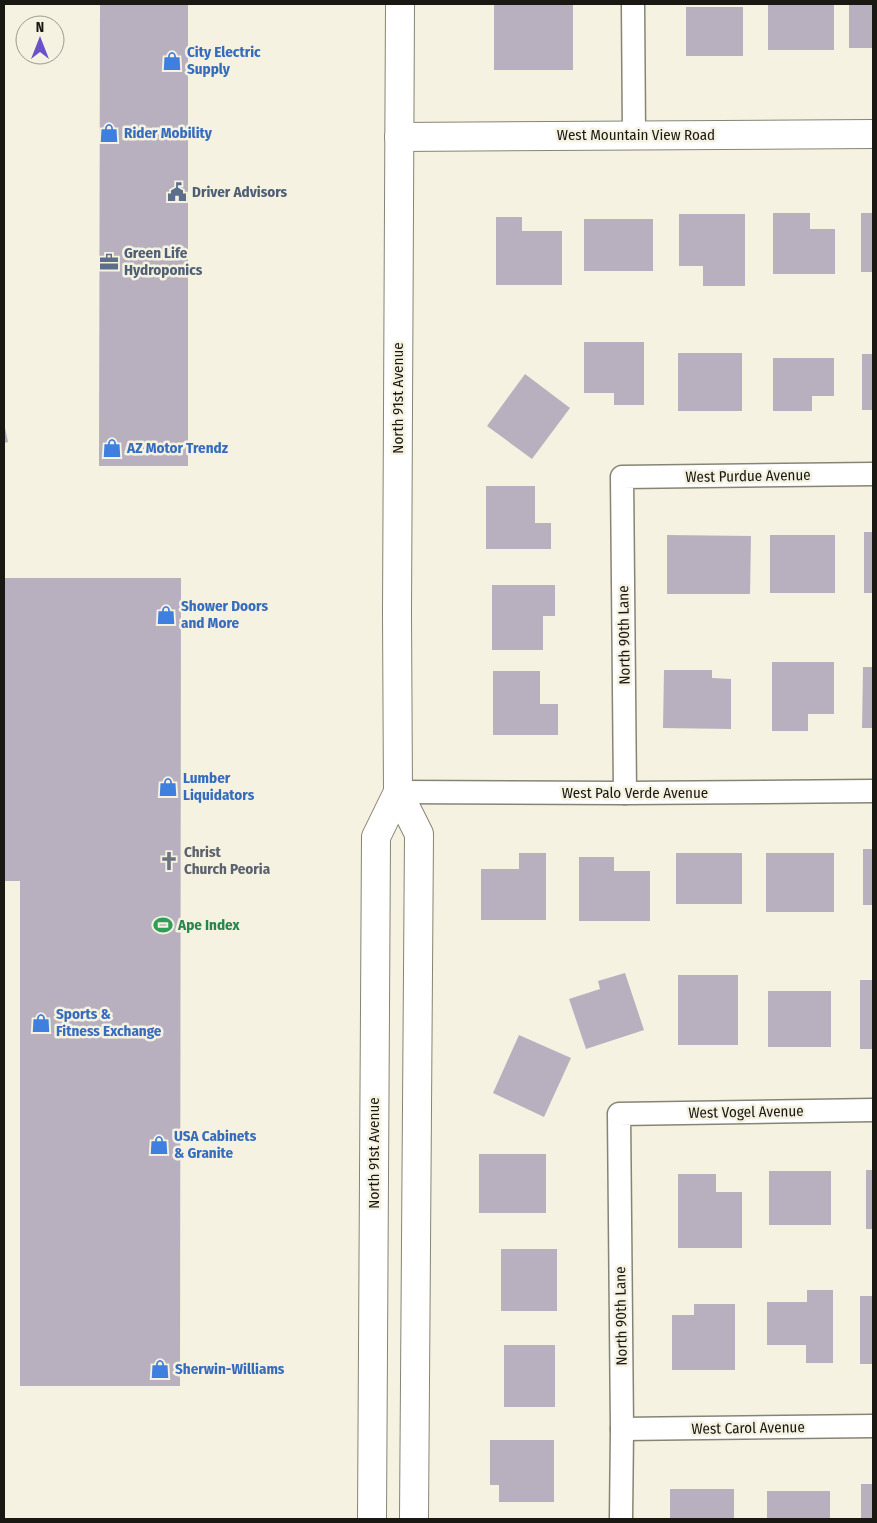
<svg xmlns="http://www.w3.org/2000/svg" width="877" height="1523" font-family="'Fira Sans Condensed',sans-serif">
<rect width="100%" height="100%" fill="#f5f2e1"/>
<g fill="#b9b0bf">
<path d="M100 4H188V466H99Z"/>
<rect x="494" y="4" width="79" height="66"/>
<rect x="768" y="4" width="66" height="46"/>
<rect x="849" y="4" width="24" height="44"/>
<rect x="686" y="7" width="57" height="49"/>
<path d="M773 213H810V229H835V274H773Z"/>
<rect x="861" y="213" width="12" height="59"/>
<path d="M679 214H745V286H703V266H679Z"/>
<path d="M496 217H522V231H562V285H496Z"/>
<rect x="584" y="219" width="69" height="52"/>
<path d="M584 342H644V405H614V393H584Z"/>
<rect x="678" y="353" width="64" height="58"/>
<rect x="862" y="354" width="11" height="56"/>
<path d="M773 358H834V396H812V411H773Z"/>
<path d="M525 374 570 408 532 459 487 426Z"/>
<path d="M4 423 8 442 4 443Z"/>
<path d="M486 486H535V523H551V549H486Z"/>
<rect x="864" y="532" width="9" height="61"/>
<path d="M667 535 751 536 750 594H667Z"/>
<rect x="770" y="535" width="65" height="58"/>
<path d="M4 578H181L180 1386H20V881H4Z"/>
<path d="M492 585H555V616H543V650H492Z"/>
<path d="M772 662H834V714H808V731H772Z"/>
<path d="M863 667H873V728H862Z"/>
<path d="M664 670H712V678L731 679V729L663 728Z"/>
<path d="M493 671H540V704H558V735H493Z"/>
<rect x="863" y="849" width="10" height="56"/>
<path d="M519 853H546V920H481V869H519Z"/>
<rect x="676" y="853" width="66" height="51"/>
<rect x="766" y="853" width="68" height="59"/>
<path d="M579 857H614V871H650V921H579Z"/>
<path d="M625 973 644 1030 586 1049 569 999 600 989 598 981Z"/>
<rect x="678" y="975" width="60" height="70"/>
<rect x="860" y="980" width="13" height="69"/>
<rect x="768" y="991" width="63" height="56"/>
<path d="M519 1035 571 1058 544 1117 493 1093Z"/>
<rect x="479" y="1154" width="67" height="59"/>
<rect x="866" y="1170" width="7" height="59"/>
<rect x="769" y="1171" width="62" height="54"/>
<path d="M678 1174H716V1192H742V1248H678Z"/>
<rect x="501" y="1249" width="56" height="62"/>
<path d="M807 1290H833V1363H806V1345H767V1302H807Z"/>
<rect x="860" y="1296" width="13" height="68"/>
<path d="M694 1304H735V1370H672V1315H694Z"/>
<rect x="504" y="1345" width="51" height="62"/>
<path d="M490 1440H554V1502H499V1485H490Z"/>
<rect x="861" y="1484" width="12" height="35"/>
<rect x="670" y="1489" width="64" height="30"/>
<rect x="767" y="1491" width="63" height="28"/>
</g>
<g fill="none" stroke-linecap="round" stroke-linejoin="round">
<g stroke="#888475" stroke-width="25">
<g id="minor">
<path d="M633 4 634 136"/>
<path d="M398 792 625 793 873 791"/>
<path d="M625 793 622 477 873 474"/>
<path d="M622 1429 873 1426"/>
<path d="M621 1519 622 1429 619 1114 873 1110"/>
</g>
</g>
<g stroke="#888475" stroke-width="30">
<path id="tertiary" d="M399 137 873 134"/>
</g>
<g stroke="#888475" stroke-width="30">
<g id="secondary">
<path d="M398 792 419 834 414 1519"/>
<path d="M372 1519 376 837 398 792 397 614 400 4"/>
</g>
</g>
<use href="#minor" stroke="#fff" stroke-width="22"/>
<use href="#tertiary" stroke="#fff" stroke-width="28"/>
<use href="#secondary" stroke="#fff" stroke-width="28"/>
</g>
<defs>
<g id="shop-bare" transform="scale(1.5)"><path d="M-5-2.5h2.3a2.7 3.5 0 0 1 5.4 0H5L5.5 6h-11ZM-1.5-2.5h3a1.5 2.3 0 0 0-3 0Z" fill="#3f7fe0" stroke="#f5f2e1" stroke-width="2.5" paint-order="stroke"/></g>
<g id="civic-bare" transform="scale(1.5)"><path d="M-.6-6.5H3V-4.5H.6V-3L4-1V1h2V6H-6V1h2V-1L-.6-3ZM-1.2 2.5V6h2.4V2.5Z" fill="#5c6f8a" stroke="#f5f2e1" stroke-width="2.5" paint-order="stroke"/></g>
<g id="office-bare" transform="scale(1.5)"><path d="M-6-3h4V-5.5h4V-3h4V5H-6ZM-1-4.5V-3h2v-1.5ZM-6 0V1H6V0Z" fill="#5c6f8a" stroke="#f5f2e1" stroke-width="2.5" paint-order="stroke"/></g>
<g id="church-bare" transform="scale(1.5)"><path d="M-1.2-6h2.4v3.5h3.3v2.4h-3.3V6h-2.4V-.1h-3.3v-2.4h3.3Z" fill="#6b7280" stroke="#f5f2e1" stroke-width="2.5" paint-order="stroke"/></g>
<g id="stadium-bare" transform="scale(1.5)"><path d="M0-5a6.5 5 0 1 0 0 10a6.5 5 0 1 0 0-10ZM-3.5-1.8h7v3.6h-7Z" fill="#2e9e5b" stroke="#f5f2e1" stroke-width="2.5" paint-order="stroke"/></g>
</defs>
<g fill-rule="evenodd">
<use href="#shop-bare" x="172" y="61"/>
<use href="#shop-bare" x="109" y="133"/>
<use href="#civic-bare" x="177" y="192"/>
<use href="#office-bare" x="109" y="262"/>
<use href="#shop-bare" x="112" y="448"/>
<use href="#shop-bare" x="166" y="615"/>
<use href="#shop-bare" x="168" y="787"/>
<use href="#church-bare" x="169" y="861"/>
<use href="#stadium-bare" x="163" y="925"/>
<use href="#shop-bare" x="41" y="1023"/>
<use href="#shop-bare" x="159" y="1145"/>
<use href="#shop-bare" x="160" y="1369"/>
</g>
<g text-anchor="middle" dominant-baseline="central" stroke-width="5" stroke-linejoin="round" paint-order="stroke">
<g font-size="15" font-weight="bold" fill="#366cbe" stroke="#f5f2e1" text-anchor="start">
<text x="187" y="52">City Electric<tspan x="187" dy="17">Supply</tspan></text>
<text x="124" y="133">Rider Mobility</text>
<text x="127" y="448">AZ Motor Trendz</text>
<text x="181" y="606">Shower Doors<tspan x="181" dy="17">and More</tspan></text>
<text x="183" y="778">Lumber<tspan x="183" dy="17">Liquidators</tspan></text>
<text x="56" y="1014">Sports &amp;<tspan x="56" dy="17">Fitness Exchange</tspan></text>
<text x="174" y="1136">USA Cabinets<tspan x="174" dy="17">&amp; Granite</tspan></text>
<text x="175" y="1369">Sherwin-Williams</text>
</g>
<g font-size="15" fill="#1a1813" stroke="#f5f2e1">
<text x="636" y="135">West Mountain View Road</text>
<text transform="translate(398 398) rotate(-90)">North 91st Avenue</text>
<text transform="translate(748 476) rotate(-1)">West Purdue Avenue</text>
<text transform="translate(624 635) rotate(-91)">North 90th Lane</text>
<text x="635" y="793">West Palo Verde Avenue</text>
<text transform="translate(746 1112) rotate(-1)">West Vogel Avenue</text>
<text transform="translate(374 1153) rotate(-90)">North 91st Avenue</text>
<text transform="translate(621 1316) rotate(-91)">North 90th Lane</text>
<text transform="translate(748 1428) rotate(-1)">West Carol Avenue</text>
</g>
<g font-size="15" font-weight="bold" fill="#4e5e75" stroke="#f5f2e1" text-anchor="start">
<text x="192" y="192">Driver Advisors</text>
<text x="124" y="253">Green Life<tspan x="124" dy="17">Hydroponics</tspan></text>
</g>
<g font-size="15" font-weight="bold" fill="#5b616d" stroke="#f5f2e1" text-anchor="start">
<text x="184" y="852">Christ<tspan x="184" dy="17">Church Peoria</tspan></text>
</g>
<g font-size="15" font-weight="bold" fill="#27864d" stroke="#f5f2e1" text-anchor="start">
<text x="178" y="925">Ape Index</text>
</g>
</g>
<rect width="877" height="1523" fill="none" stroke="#1a1813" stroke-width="10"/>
<g transform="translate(40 40)"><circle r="24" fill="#f5f2e1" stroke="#9d9b8f"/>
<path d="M0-4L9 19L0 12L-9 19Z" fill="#6a51cb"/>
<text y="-8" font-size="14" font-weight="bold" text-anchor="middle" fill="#1a1813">N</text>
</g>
</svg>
